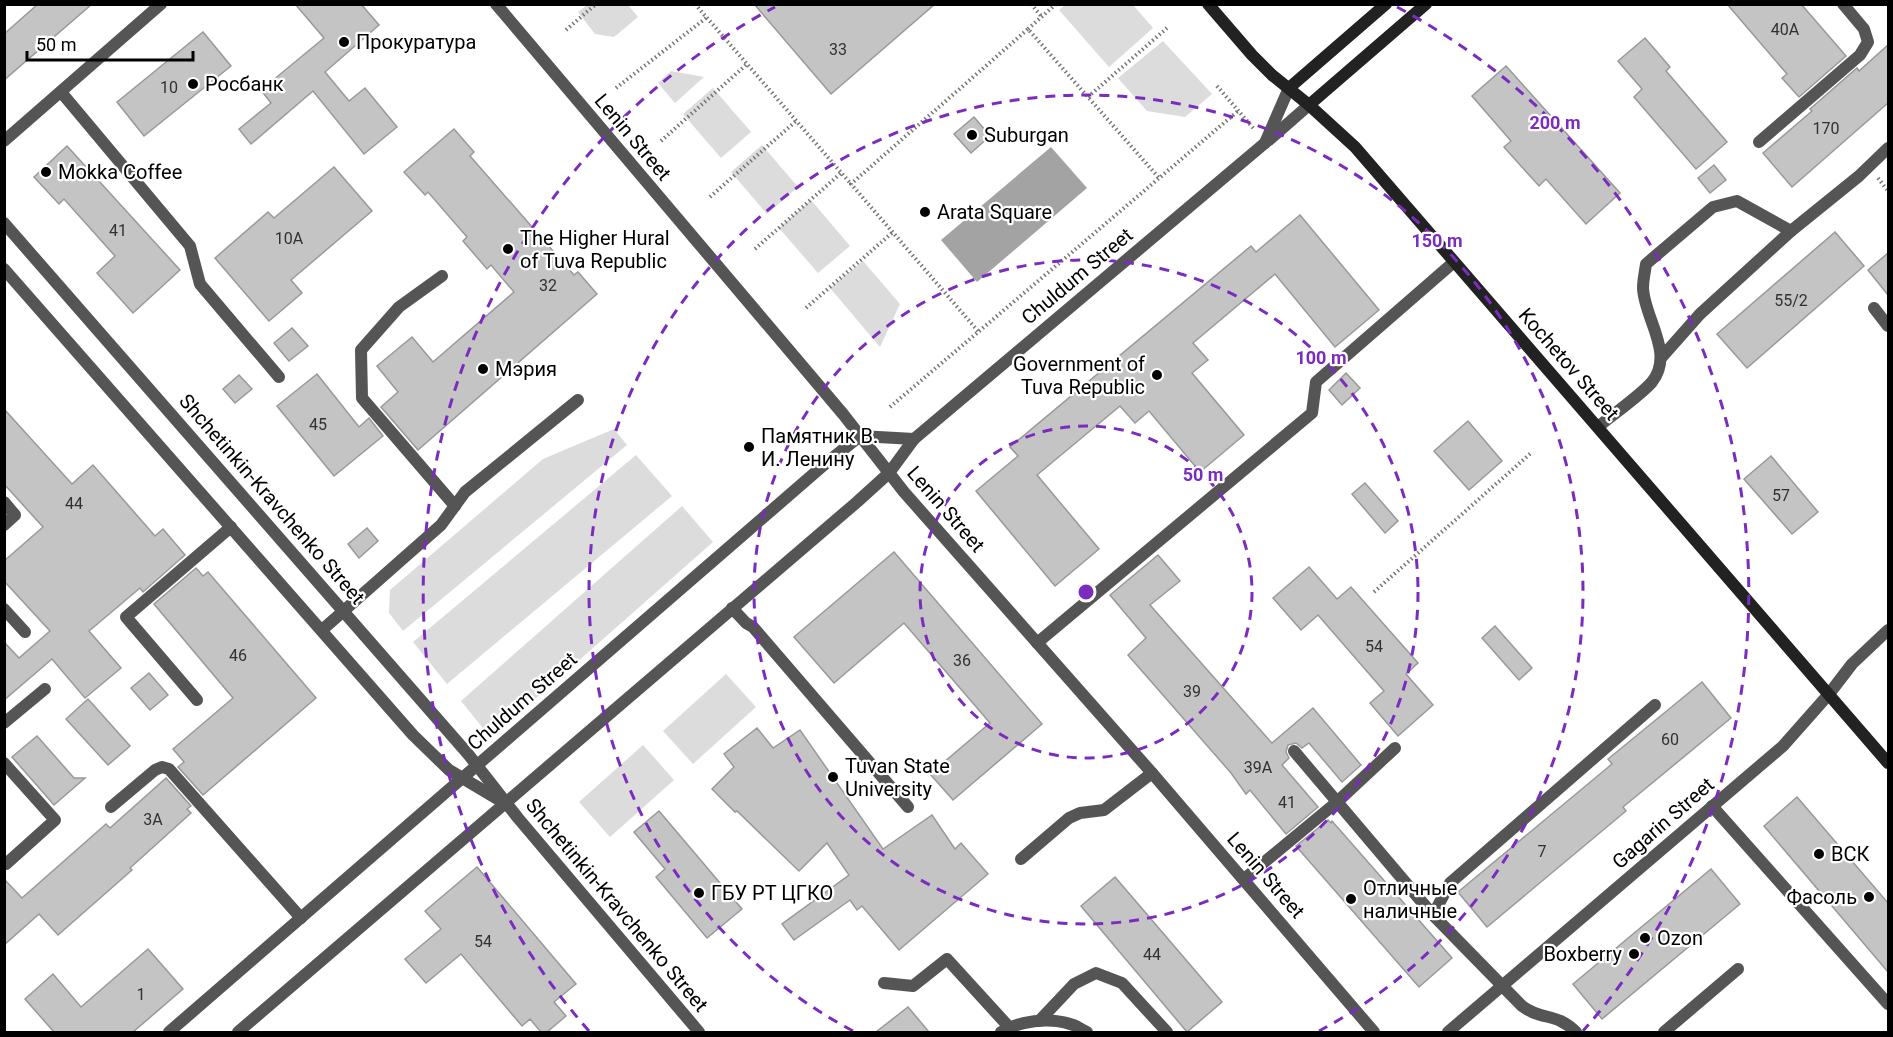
<svg xmlns="http://www.w3.org/2000/svg" width="1893" height="1037" font-family="Roboto,sans-serif">
<rect width="100%" height="100%" fill="#fff"/>
<g fill="#dcdcdc">
<path d="M1066 4 1133 5 1153 28 1109 67 1059 10Z"/>
<path d="M587 5H628L638 17 614 37 595 34 578 12Z"/>
<path d="M1163 41 1212 94 1185 117 1147 111 1118 78Z"/>
<path d="M671 71 704 77 675 103 658 83Z"/>
<path d="M713 88 751 132 721 158 683 114Z"/>
<path d="M762 145 798 187 767 214 731 172Z"/>
<path d="M811 200 850 246 818 273 779 228Z"/>
<path d="M863 261 900 304 880 347 830 288Z"/>
<path d="M614 429 627 445 403 631 389 613 390 590 543 459Z"/>
<path d="M636 455 672 496 447 684 413 642Z"/>
<path d="M682 506 713 542 491 738 461 701Z"/>
<path d="M726 674 756 707 693 764 663 731Z"/>
<path d="M643 745 674 780 610 837 579 802Z"/>
</g>
<path fill="#a3a3a3" d="M1051 147 1087 188 977 282 941 240Z"/>
<g fill="#c4c4c4" stroke="#999" stroke-width="1.5">
<path d="M38 4H92L4 80V34Z"/>
<path d="M295 4H361L379 25 325 72 349 101 365 88 397 127 364 154 313 91 251 144 239 129 271 103 261 90 324 38Z"/>
<path d="M754 4H935L831 94Z"/>
<path d="M1727 4H1801L1846 56 1799 97 1782 78 1787 74Z"/>
<path d="M203 32 231 66 144 136 117 102Z"/>
<path d="M1645 38 1670 67 1666 71 1727 142 1696 169 1634 97 1642 89 1618 61Z"/>
<path d="M1888 45V103L1792 187 1763 153 1812 111 1810 109 1857 68 1859 71Z"/>
<path d="M1506 66 1620 193 1586 224 1546 179 1539 186 1504 147 1511 141 1472 96Z"/>
<path d="M974 117 990 136 971 153 954 134Z"/>
<path d="M454 129 474 152 470 156 574 275 578 272 597 294 418 450 381 407 398 392 377 366 412 337 433 362 514 292 491 265 487 269 463 241 467 237 428 192 425 195 404 172Z"/>
<path d="M67 146 180 270 133 313 97 273 115 256 64 199 59 204 34 177Z"/>
<path d="M1714 165 1726 180 1710 193 1698 178Z"/>
<path d="M334 167 372 211 291 280 302 293 269 321 215 258 268 212 274 218Z"/>
<path d="M1300 215 1379 310 1335 347 1275 274 1193 343 1208 360 1192 373 1244 435 1200 472 1149 411 1135 423 1120 406 1037 475 1099 549 1055 586 976 491 1018 456 1010 447 1251 246 1256 252Z"/>
<path d="M1835 232 1864 266 1747 368 1717 334Z"/>
<path d="M1888 253V295L1868 270Z"/>
<path d="M292 328 308 346 289 361 274 343Z"/>
<path d="M1346 373 1360 388 1342 405 1329 390Z"/>
<path d="M317 374 359 427 369 418 383 436 334 476 277 406Z"/>
<path d="M239 375 252 389 235 403 223 389Z"/>
<path d="M4 409 72 484 93 465 155 536 163 529 185 555 143 592 140 588 89 631 121 668 85 698 52 659 4 700V642L19 658 50 631 4 581V561L43 527 4 484Z"/>
<path d="M1468 421 1502 461 1469 490 1434 451Z"/>
<path d="M1771 456 1818 512 1792 534 1744 479Z"/>
<path d="M1365 483 1398 521 1385 533 1352 494Z"/>
<path d="M367 528 378 541 359 558 348 544Z"/>
<path d="M894 552 1042 724 953 800 930 774 990 723 904 623 834 683 794 637Z"/>
<path d="M1158 555 1180 581 1150 605 1270 741 1272 743 1313 708 1361 765 1342 782 1309 743 1302 748 1296 743 1288 745 1286 752 1289 758 1282 765 1318 807 1286 834 1250 790 1246 794 1231 773 1128 655 1146 638 1110 595Z"/>
<path d="M1309 567 1337 599 1351 587 1418 663 1406 674 1433 705 1398 736 1370 703 1384 691 1318 615 1301 630 1273 598Z"/>
<path d="M196 568 203 576 208 572 316 698 203 795 178 767 184 762 173 749 233 698 154 604Z"/>
<path d="M1495 626 1532 668 1519 680 1482 638Z"/>
<path d="M149 673 168 695 150 710 131 688Z"/>
<path d="M1702 682 1731 718 1623 807 1626 811 1487 927 1458 892 1612 764 1608 759Z"/>
<path d="M88 699 130 746 108 765 66 719Z"/>
<path d="M757 728 773 748 800 730 883 849 932 815 955 849 961 843 988 874 899 950 862 906 857 910 850 900 794 940 782 924 849 875 827 843 799 871 737 811 735 812 712 789 734 767 724 754Z"/>
<path d="M37 736 74 778H85L54 805 12 757Z"/>
<path d="M166 778 191 806 187 809 191 813 130 868 132 870 58 935 39 914 4 945V879L22 898 106 824 110 828Z"/>
<path d="M1797 797 1888 903V972L1764 826Z"/>
<path d="M659 811 742 909 707 938 656 877 665 869 634 832Z"/>
<path d="M1328 820 1331 823 1332 821 1452 958 1419 987 1296 846Z"/>
<path d="M477 867 576 984 554 1002 566 1016 547 1032H541L530 1019 522 1026 461 954 426 983 405 959 441 929 425 911Z"/>
<path d="M1711 869 1740 904 1602 1019 1573 984Z"/>
<path d="M1115 877 1222 1002 1187 1032 1081 906Z"/>
<path d="M148 949 183 989 133 1032H54L25 999 53 974 81 1007Z"/>
<path d="M908 1007 929 1032H876Z"/>
</g>
<g fill="none" stroke-linecap="round" stroke-linejoin="round">
<g stroke="#777" stroke-width="4" stroke-dasharray="1.5 3" stroke-linecap="butt">
<path d="M695 4 851 184"/>
<path d="M1031 4 1042 17"/>
<path d="M1028 29 1056 4"/>
<path d="M566 30 596 4"/>
<path d="M1217 86 1254 129"/>
<path d="M616 88 706 18"/>
<path d="M1088 97 1167 28"/>
<path d="M661 141 747 64"/>
<path d="M1878 178 1888 191"/>
<path d="M710 197 796 121"/>
<path d="M755 249 841 173"/>
<path d="M806 308 893 232"/>
<path d="M978 331 851 184 1028 29 1160 179"/>
<path d="M890 407 1238 111"/>
<path d="M1374 592 1531 453"/>
</g>
<g stroke="#555" stroke-width="12">
<path d="M61 92 190 246 200 284 279 377"/>
<path d="M1759 142 1860 55 1868 42 1864 29 1843 4"/>
<path d="M442 276 399 307 361 350 362 398 455 506"/>
<path d="M1874 308 1888 326"/>
<path d="M1661 358 1700 314 1791 231"/>
<path d="M1598 427C1612 415 1641 395 1652 382 1675 353 1644 318 1643 288 1643 280 1645 272 1646 264L1713 207 1737 201 1791 231 1859 176 1888 148"/>
<path d="M914 439 1265 143"/>
<path d="M4 502 15 515 4 525"/>
<path d="M732 608 746 623 753 627 908 807"/>
<path d="M4 609 25 632"/>
<path d="M322 630 441 525 465 492 578 400"/>
<path d="M1037 643 1312 413 1316 382 1454 262"/>
<path d="M197 700 126 617 231 527"/>
<path d="M4 723 45 689"/>
<path d="M1294 751 1433 915 1522 1006C1542 1021 1556 1012 1576 1032"/>
<path d="M4 763 55 820 6 864 4 863"/>
<path d="M1712 806 1888 1004"/>
<path d="M111 807 155 770 162 767 169 769 301 918"/>
<path d="M1021 859 1069 818 1080 813 1104 810 1152 773"/>
<path d="M1244 879 1337 802 1395 748"/>
<path d="M1433 915 1450 883 1655 705"/>
<path d="M884 983 913 986 947 959 1009 1027"/>
<path d="M1039 1021 1074 984 1096 973 1122 983 1167 1032"/>
<path d="M1001 1032C1019 1021 1049 1017 1070 1024 1076 1025 1082 1030 1087 1032"/>
<path d="M1664 1032 1738 969"/>
</g>
<g stroke="#555" stroke-width="12">
<path d="M1269 140 1309 105"/>
<path d="M1265 143 1289 88"/>
<path d="M1829 694 1852 664 1888 630"/>
<path d="M169 1032 825 464 860 436 914 439"/>
<path d="M238 1032 857 502 889 473 914 439"/>
</g>
<g stroke="#555" stroke-width="12">
<path d="M496 4 843 414 904 492 1152 773 1374 1032"/>
<path d="M4 141 161 4"/>
<path d="M4 223 468 754 518 818 699 1032"/>
<path d="M4 269 413 735 449 770 501 801"/>
<path d="M1448 1032 1783 746 1829 694"/>
</g>
<g stroke="#222" stroke-width="12">
<path d="M1208 4 1252 55 1272 75 1309 105 1355 147 1888 763"/>
<path d="M1289 88 1386 4"/>
<path d="M1309 105 1426 4"/>
</g>
</g>
<g fill="none" stroke="#7b2cbf" stroke-width="3" stroke-dasharray="10 8">
<circle cx="1086" cy="592" r="166"/>
<circle cx="1086" cy="592" r="332"/>
<path d="M853 1031A497 497 0 1 1 1319 1031"/>
<path d="M589 1031A663 663 0 0 1 775 7M1397 7A663 663 0 0 1 1583 1031"/>
</g>
<g fill="#000" stroke="#fff" stroke-width="2">
<circle cx="344" cy="42" r="6"/>
<circle cx="193" cy="84" r="6"/>
<circle cx="972" cy="135" r="6"/>
<circle cx="46" cy="172" r="6"/>
<circle cx="925" cy="212" r="6"/>
<circle cx="508" cy="249" r="6"/>
<circle cx="483" cy="369" r="6"/>
<circle cx="1157" cy="375" r="6"/>
<circle cx="749" cy="447" r="6"/>
<circle cx="833" cy="777" r="6"/>
<circle cx="1819" cy="854" r="6"/>
<circle cx="699" cy="893" r="6"/>
<circle cx="1869" cy="897" r="6"/>
<circle cx="1351" cy="899" r="6"/>
<circle cx="1645" cy="938" r="6"/>
<circle cx="1634" cy="954" r="6"/>
</g>
<g text-anchor="middle" dominant-baseline="central" stroke-width="4.5" stroke-linejoin="round" paint-order="stroke">
<g font-size="16" fill="#313131">
<text x="1785" y="29">40А</text>
<text x="838" y="49">33</text>
<text x="169" y="87">10</text>
<text x="1826" y="128">170</text>
<text x="118" y="230">41</text>
<text x="289" y="238">10А</text>
<text x="548" y="285">32</text>
<text x="1791" y="300">55/2</text>
<text x="318" y="424">45</text>
<text x="1781" y="495">57</text>
<text x="74" y="503">44</text>
<text x="1374" y="646">54</text>
<text x="238" y="655">46</text>
<text x="962" y="660">36</text>
<text x="1192" y="691">39</text>
<text x="1670" y="739">60</text>
<text x="1258" y="767">39А</text>
<text x="1287" y="802">41</text>
<text x="153" y="819">3А</text>
<text x="1542" y="851">7</text>
<text x="483" y="941">54</text>
<text x="1152" y="954">44</text>
<text x="141" y="994">1</text>
</g>
<g font-size="20" fill="#000" stroke="#fff" text-anchor="start">
<text x="356" y="42">Прокуратура</text>
<text x="205" y="84">Росбанк</text>
<text x="984" y="135">Suburgan</text>
<text x="58" y="172">Mokka Coffee</text>
<text x="937" y="212">Arata Square</text>
<text x="520" y="238">The Higher Hural<tspan x="520" dy="23">of Tuva Republic</tspan></text>
<text x="1145" y="364" text-anchor="end">Government of<tspan x="1145" dy="23">Tuva Republic</tspan></text>
<text x="495" y="369">Мэрия</text>
<text x="761" y="436">Памятник В.<tspan x="761" dy="23">И. Ленину</tspan></text>
<text x="845" y="766">Tuvan State<tspan x="845" dy="23">University</tspan></text>
<text x="1831" y="854">ВСК</text>
<text x="1363" y="888">Отличные<tspan x="1363" dy="23">наличные</tspan></text>
<text x="711" y="893">ГБУ РТ ЦГКО</text>
<text x="1857" y="897" text-anchor="end">Фасоль</text>
<text x="1657" y="938">Ozon</text>
<text x="1622" y="954" text-anchor="end">Boxberry</text>
</g>
<g font-size="20" fill="#000" stroke="#fff">
<text transform="translate(633 137) rotate(50)">Lenin Street</text>
<text transform="translate(1077 276) rotate(-40)">Chuldum Street</text>
<text transform="translate(1569 364) rotate(49)">Kochetov Street</text>
<text transform="translate(272 499) rotate(49)">Shchetinkin-Kravchenko Street</text>
<text transform="translate(946 509) rotate(49)">Lenin Street</text>
<text transform="translate(522 701) rotate(-41)">Chuldum Street</text>
<text transform="translate(1663 823) rotate(-41)">Gagarin Street</text>
<text transform="translate(1266 875) rotate(49)">Lenin Street</text>
<text transform="translate(617 905) rotate(50)">Shchetinkin-Kravchenko Street</text>
</g>
</g>
<circle cx="1086" cy="592" r="9" fill="#7b2cbf" stroke="#fff" stroke-width="3"/>
<g font-size="18" text-anchor="middle" font-weight="bold" fill="#7b2cbf" stroke="#fff" stroke-width="4.5" stroke-linejoin="round" paint-order="stroke">
<text x="1555" y="129">200 m</text>
<text x="1437" y="247">150 m</text>
<text x="1321" y="364">100 m</text>
<text x="1203" y="481">50 m</text>
</g>
<rect width="1893" height="1037" fill="none" stroke="#000000" stroke-width="12"/>
<path d="M27 51v9h166v-9" fill="none" stroke="#000000" stroke-width="3"/>
<text x="36" y="51" font-size="18" fill="#000000" stroke="#ffffff" stroke-width="4.5" paint-order="stroke">50 m</text>
</svg>
